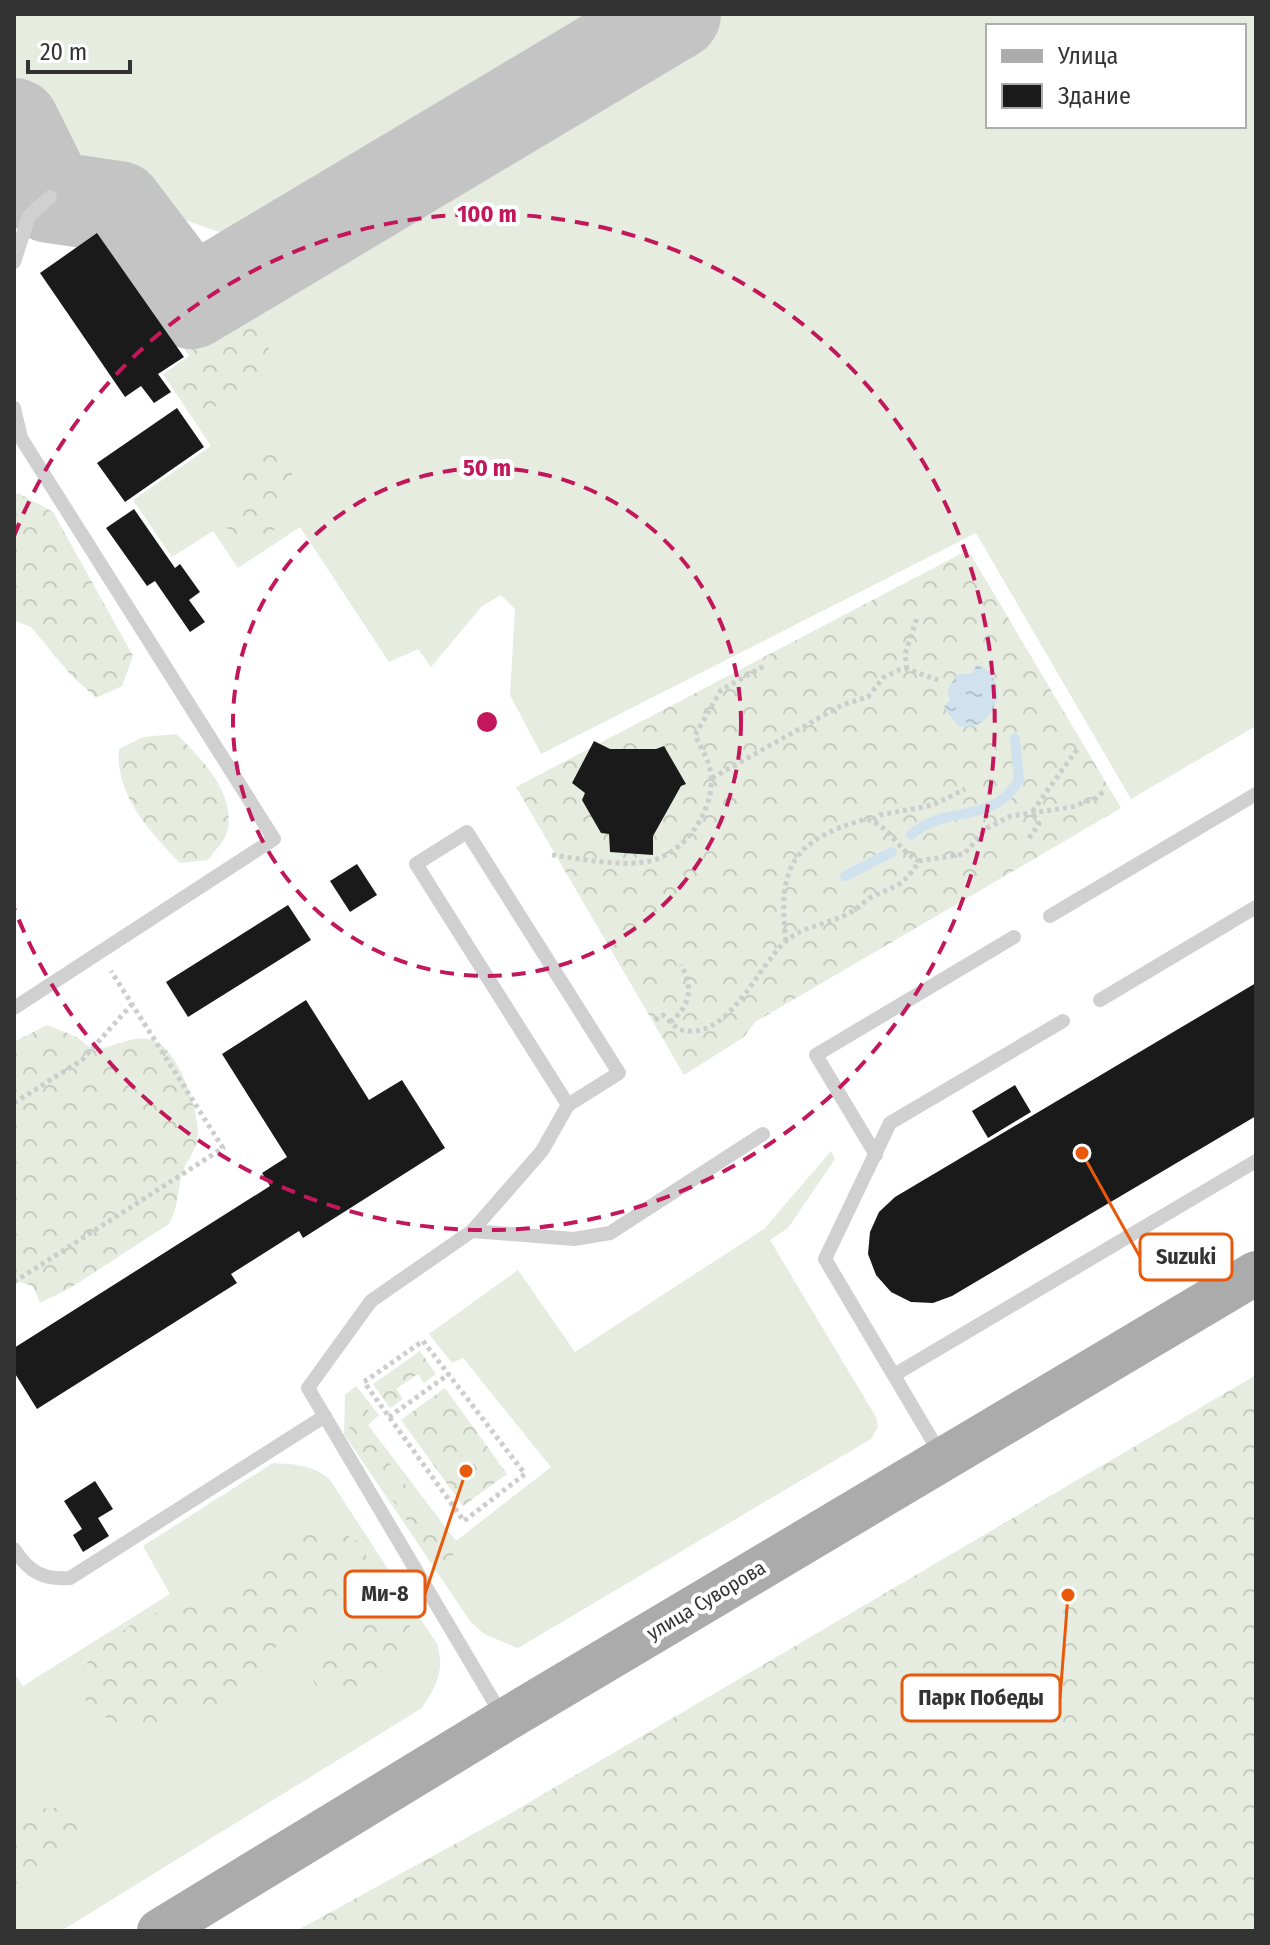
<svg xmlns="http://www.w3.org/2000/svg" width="1270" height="1945" font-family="'Fira Sans Condensed',sans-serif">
<defs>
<pattern id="forest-crowns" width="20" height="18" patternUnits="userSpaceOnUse" patternTransform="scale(2)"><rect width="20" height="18" fill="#e6ecdf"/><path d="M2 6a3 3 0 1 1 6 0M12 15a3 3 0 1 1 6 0" fill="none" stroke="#c6cbc0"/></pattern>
<pattern id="water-ripples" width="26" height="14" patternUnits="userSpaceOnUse" patternTransform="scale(2)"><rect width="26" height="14" fill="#cfe2ee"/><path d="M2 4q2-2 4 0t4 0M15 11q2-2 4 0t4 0" fill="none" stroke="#b2c2cd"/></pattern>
</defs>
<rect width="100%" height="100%" fill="#fff"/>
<g fill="#e6ecdf" fill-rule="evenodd">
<path d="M14 14H625L242 240 58 176C6 126 14 80 14 14Z"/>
<path d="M708 14H1256V726L1131 799 976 533 541 754 510 695 515 609 501 595 482 606 431 667 418 649 389 662 300 527 238 568 213 531 172 557 133 500 211 446 163 374 189 356 183 347 276 277ZM988 26H1244V126H988Z"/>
<path d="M831 1151 835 1159 788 1228 770 1240 876 1417 878 1427 871 1439 518 1648 484 1634 470 1621 344 1434 345 1395 356 1386 379 1415 368 1425 456 1541 551 1467 463 1358 452 1363 429 1334 518 1270 575 1352 764 1229Z"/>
<path d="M273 1463C294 1464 314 1465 330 1480L437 1644C445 1670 437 1685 422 1708L61 1931H14V1673L23 1686 170 1594 143 1546Z"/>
</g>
<g fill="url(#forest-crowns)">
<path d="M228 304 261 313 270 354C249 386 237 409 196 408L176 385 191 351 189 333Z"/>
<path d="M267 441H280L293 450C293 481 288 517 267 539H242L224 526 238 495 234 485Z"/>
<path d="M18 493 53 512 133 656 122 686 96 698 70 674 31 627 14 620V495Z"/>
<path d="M968 550 1121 808 755 1022 744 1037 684 1075 516 787Z"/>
<path d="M176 734C201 757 237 794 227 833 224 842 213 852 208 860L180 863C150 832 115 795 119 749L143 737Z"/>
<path d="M47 1025C56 1029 67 1032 76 1037 81 1039 85 1045 90 1047 107 1054 131 1031 155 1041 179 1051 198 1109 198 1133 198 1150 185 1161 181 1178 177 1195 178 1208 169 1224L70 1288 40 1303 33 1286 14 1280V1042Z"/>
<path d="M420 1351 436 1374 424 1383 418 1374 396 1389 403 1399 390 1408 373 1384Z"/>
<path d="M1256 1375V1931H296L506 1816Z"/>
<path d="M445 1388 507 1474 463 1506 401 1420Z"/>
<path d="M358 1403H364L371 1416 366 1432 453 1548V1560L448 1566 439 1565 431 1556 350 1437 349 1406Z"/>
<path d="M330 1523 362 1545 373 1574 354 1598 277 1645 241 1696 170 1722 119 1726 87 1705 79 1675 95 1652 131 1625 162 1610 219 1605 296 1536Z"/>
<path d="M393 1601 410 1617 409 1647 351 1694 322 1697 313 1680 321 1650 369 1611Z"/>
<path d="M55 1808 80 1822 77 1850 14 1890V1817L31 1809Z"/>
</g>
<path fill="url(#water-ripples)" d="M976 665C993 669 996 682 998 697 991 716 980 731 958 726L944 707 950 700 947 692 956 675 973 673Z"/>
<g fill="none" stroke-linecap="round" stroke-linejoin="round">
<g stroke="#cfe2ee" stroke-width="10">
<path d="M911 835C946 803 991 827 1019 780L1015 738"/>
<path d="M845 876 892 852"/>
</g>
<path stroke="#c4c4c4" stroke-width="92" d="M14 124 50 197 118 207 191 303 675 14"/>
</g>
<g fill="#1a1a1a">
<path d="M97 233 184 357 158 374 171 392 154 403 141 386 125 397 40 273Z"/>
<path d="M177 408 204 447 125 502 97 463Z"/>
<path d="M134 509 175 568 180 564 200 592 189 600 205 622 190 632 155 581 147 586 106 528Z"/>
<path d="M594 741 610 749H656L664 746 686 784 681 786 653 836V855L610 852 609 834 601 833 582 800 585 793 572 783Z"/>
<path d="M357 864 377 895 350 912 330 881Z"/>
<path d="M288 905 311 940 188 1017 166 982Z"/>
<path d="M1256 983V1116L952 1296 933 1303 911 1302 891 1292 876 1275 868 1254 870 1232 879 1212 895 1197Z"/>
<path d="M306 1000 369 1100 402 1080 445 1148 303 1238 299 1231 231 1274 237 1283 37 1409 14 1372V1348L270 1186 262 1173 287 1157 222 1054Z"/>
<path d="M1015 1085 1031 1112 988 1138 972 1111Z"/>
<path d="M95 1481 113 1509 98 1518 109 1536 83 1552 73 1535 82 1529 64 1501Z"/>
</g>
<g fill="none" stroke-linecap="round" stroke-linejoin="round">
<g stroke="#cdcdcd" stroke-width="5" stroke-dasharray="4 4" stroke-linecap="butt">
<path d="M907 669 905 654 917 618"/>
<path d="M712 778 842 705 868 697 884 677 899 670 907 669 938 680"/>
<path d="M873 820 880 815 933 805 965 789"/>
<path d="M1029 838 1039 824 1032 812 1078 748"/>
<path d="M552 855C582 859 614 866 645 862 682 857 715 812 711 775 710 761 701 748 695 735L721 690 764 666"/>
<path d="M786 941C777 868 792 840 866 819 890 825 898 851 919 861"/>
<path d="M655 1020 663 1015 678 1029C728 1045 757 966 786 941 806 924 832 924 853 911 860 907 865 900 873 896 897 886 904 885 919 861L964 854 987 828 1011 816 1072 807 1096 798 1104 791"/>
<path d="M670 1022C690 1007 694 987 681 965"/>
<path d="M14 1103 82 1060 132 1004"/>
<path d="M14 1282 223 1148 111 971"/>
<path d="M423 1341 525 1474 464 1521 364 1382Z"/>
<path d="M389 1417 449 1374"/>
</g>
<g stroke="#d0d0d0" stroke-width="14">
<path d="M14 262 29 216 50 197"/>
<path d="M14 408 21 438 274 839 14 1008"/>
<path d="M1050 916 1256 794"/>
<path d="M1100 1000 1256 907"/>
<path d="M876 1155 816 1055 1014 937"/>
<path d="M472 1231 574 1239 610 1233 763 1134"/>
<path d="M894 1375 1256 1161"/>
<path d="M941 1455 825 1259 890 1123 1063 1021"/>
<path d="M14 1549C29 1572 43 1580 70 1578L325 1416"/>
<path d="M503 1717 308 1388 371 1301 472 1231 542 1151 568 1105 619 1073 467 832 416 864 568 1105"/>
</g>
<path stroke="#ababab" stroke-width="44" d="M159 1931 505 1720 1256 1273"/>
</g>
<g fill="none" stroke="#c2185b" stroke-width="4" stroke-dasharray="14 10">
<circle cx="487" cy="722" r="254"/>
<path d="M14 536A508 508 0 1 1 14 908"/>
</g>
<g text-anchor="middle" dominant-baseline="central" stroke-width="8" stroke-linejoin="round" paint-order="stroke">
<g font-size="20" fill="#333" stroke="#fff">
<text transform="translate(706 1600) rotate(-31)">улица Суворова</text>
</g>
</g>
<circle cx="487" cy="722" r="12" fill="#c2185b" stroke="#fff" stroke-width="4"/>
<g font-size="24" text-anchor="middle" font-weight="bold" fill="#c2185b" stroke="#fff" stroke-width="8" stroke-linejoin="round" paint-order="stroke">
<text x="487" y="222">100 m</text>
<text x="487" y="476">50 m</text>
</g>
<path fill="none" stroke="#e8590c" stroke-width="3" d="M1082 1153L1140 1257M466 1471L425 1594M1068 1595L1060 1698"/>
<g fill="#e8590c" stroke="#fff" stroke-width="3">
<circle cx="1082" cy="1153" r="8"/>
<circle cx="466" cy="1471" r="8"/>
<circle cx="1068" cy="1595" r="8"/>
</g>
<g fill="#fff" stroke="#e8590c" stroke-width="3">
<rect x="1140" y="1234" width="92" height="46" rx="8"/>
<rect x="345" y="1571" width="80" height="46" rx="8"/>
<rect x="902" y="1675" width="158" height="46" rx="8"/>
</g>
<g font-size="22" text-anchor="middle" font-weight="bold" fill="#333">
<text x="1186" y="1264">Suzuki</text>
<text x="385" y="1601">Ми-8</text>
<text x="981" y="1705">Парк Победы</text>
</g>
<rect width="1270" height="1945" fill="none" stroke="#333333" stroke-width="32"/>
<rect x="986" y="24" width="260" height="104" fill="#ffffff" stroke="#adadad" stroke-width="2"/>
<rect x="1002" y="50" width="40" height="12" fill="#ababab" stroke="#adadad" stroke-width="2"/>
<text x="1058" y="64" font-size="24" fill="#333333">Улица</text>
<rect x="1002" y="84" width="40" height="24" fill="#1a1a1a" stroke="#adadad" stroke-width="2"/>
<text x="1058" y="104" font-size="24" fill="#333333">Здание</text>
<path d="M28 60v12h102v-12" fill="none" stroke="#333333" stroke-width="4"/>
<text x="40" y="60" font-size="24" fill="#333333" stroke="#ffffff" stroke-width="6" paint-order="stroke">20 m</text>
</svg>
